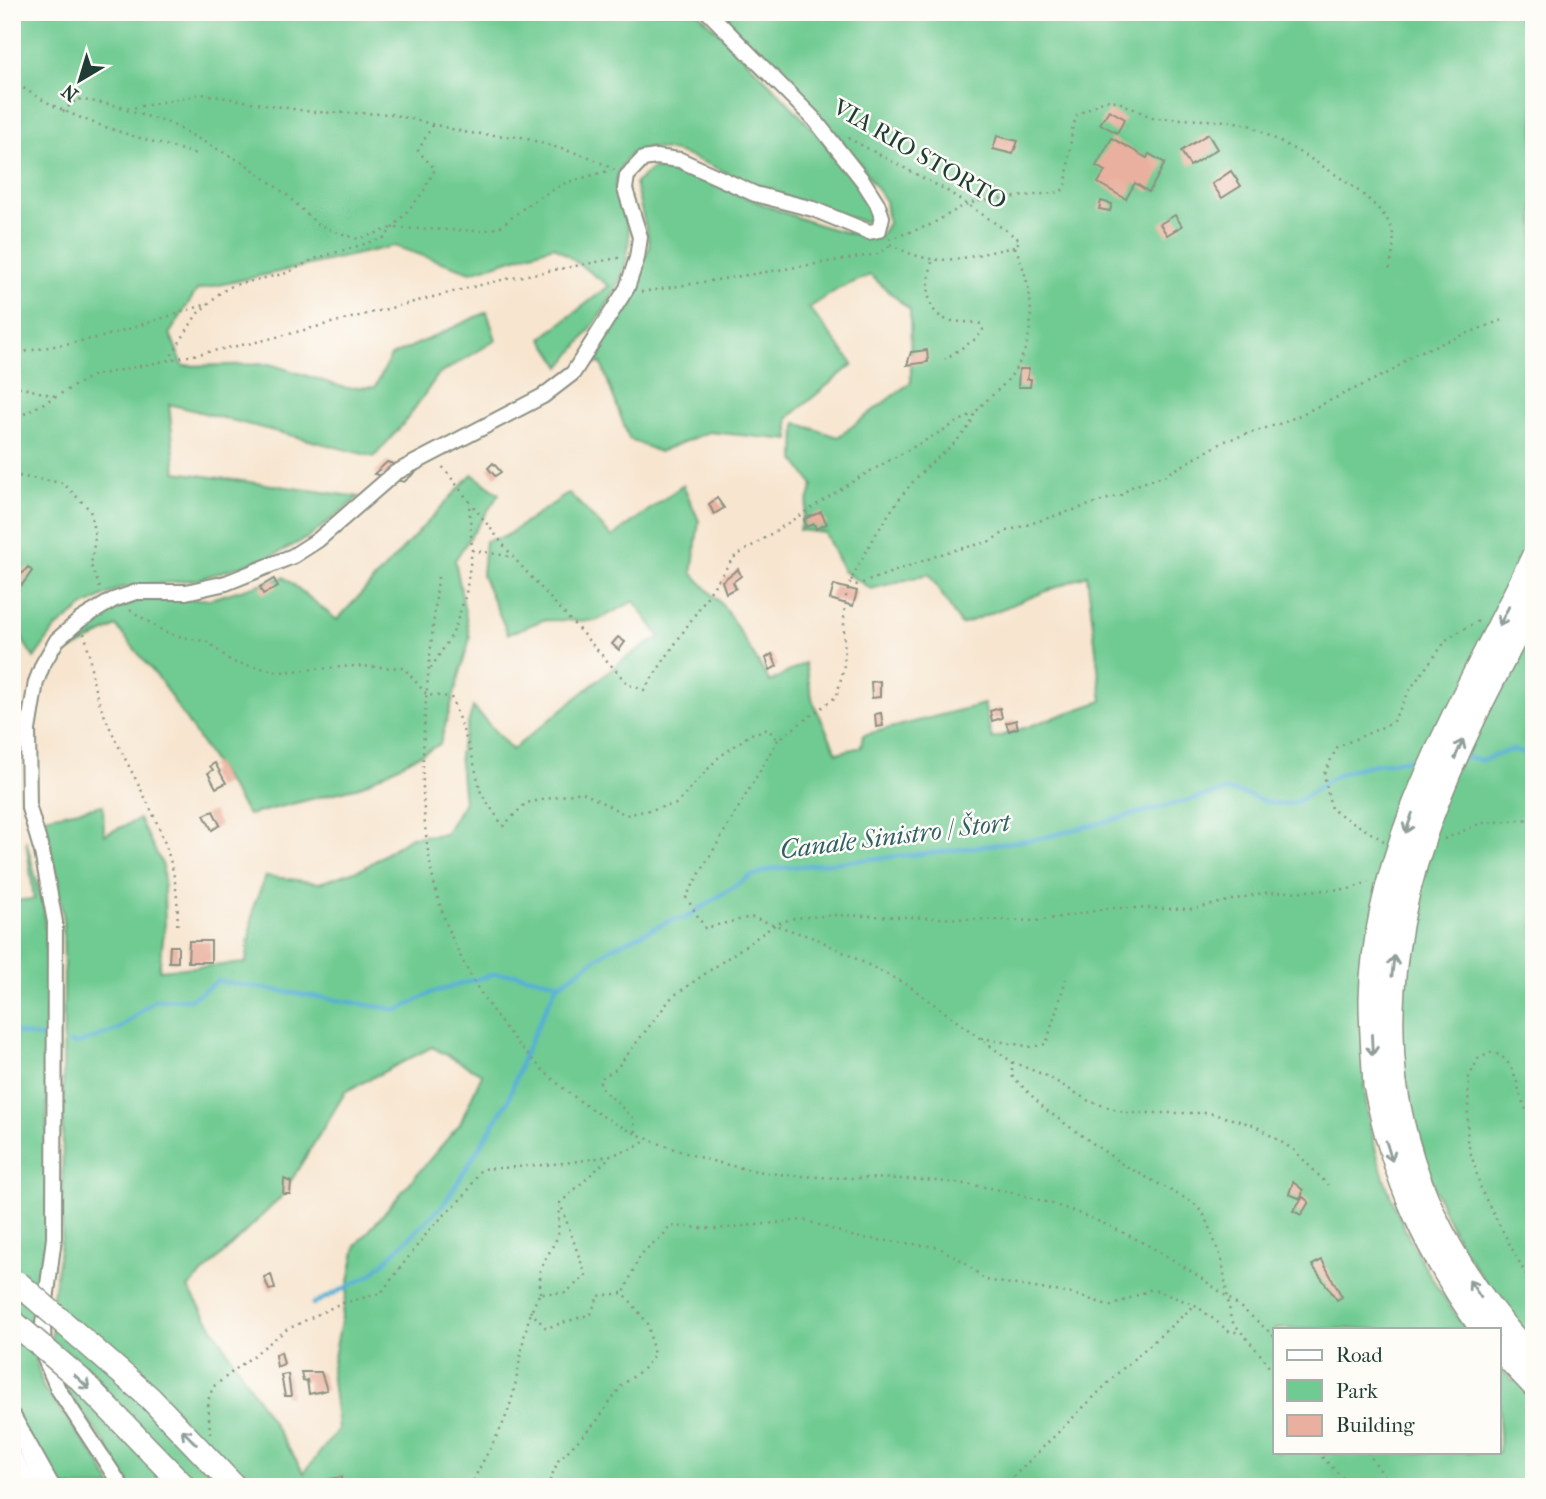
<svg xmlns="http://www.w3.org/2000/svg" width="1546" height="1499" font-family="'IM FELL French Canon',serif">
<rect width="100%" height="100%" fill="#fdfcf7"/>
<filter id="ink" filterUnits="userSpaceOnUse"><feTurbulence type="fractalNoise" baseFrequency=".0143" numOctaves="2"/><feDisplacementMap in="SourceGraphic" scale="14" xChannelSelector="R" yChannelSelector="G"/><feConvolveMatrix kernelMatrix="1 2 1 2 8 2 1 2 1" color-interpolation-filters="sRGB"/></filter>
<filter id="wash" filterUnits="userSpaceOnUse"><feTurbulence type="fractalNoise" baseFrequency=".00686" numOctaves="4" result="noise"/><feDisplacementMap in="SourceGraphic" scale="28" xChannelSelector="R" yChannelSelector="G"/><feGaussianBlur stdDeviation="1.57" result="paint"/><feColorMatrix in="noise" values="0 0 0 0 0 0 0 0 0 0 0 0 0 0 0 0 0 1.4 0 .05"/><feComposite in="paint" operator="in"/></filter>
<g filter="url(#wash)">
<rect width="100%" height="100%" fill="#f7e5cf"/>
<g fill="#70cb92" stroke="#488463" stroke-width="2" fill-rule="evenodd">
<path d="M12 12H698C728 43 877 182 871 218L864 222C830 210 795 201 762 189 731 177 669 138 636 151 626 155 618 171 616 181 611 202 629 217 629 237 629 287 590 330 561 367L542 338 609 286 554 246 471 272 394 246 197 290 170 333 183 366 270 364 345 388 375 387 391 356 487 312 496 340 438 375 405 422 374 457 169 404 176 472 359 497 309 537 272 556 199 579 120 588 84 606 55 629 34 658 23 641 12 580Z"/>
<path d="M718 12H1515L1534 46V1345C1507 1311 1480 1278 1458 1240 1431 1193 1418 1136 1407 1083L1364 1084C1373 1177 1411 1254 1466 1329H1275V1452H1499V1368L1513 1381 1534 1367V1487H129L105 1443 60 1382 51 1348 52 1303 62 1234 64 969 63 914 45 817 103 805 104 835 139 819 163 866 165 924 159 970 246 963 254 905 266 876 319 883 364 868 411 837 445 834 464 802 459 754 473 707 512 750 624 659 660 637 634 601 596 621 543 620 508 634 482 575 485 541 504 537 569 493 612 537 683 485 699 521 692 573 725 608 770 682 805 663 813 702 837 753 861 747 863 735 984 704 992 739 1102 701 1087 575 961 625 929 574 871 589 843 571 825 533 799 530 813 485 795 460 796 423 838 437 911 382 910 310 870 275 838 289 809 308 853 364 788 418 790 440 709 432 659 452 629 439 601 363 586 364 624 308 650 246 635 183 653 168C731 182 800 230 879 238L888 223 885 201 858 161 792 87ZM432 1047 482 1074 460 1124 356 1246 331 1372 338 1429 304 1473 188 1288 281 1197 346 1091Z"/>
<path d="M472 474 499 494 455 560 470 638 440 744 359 787 248 815 160 680 116 626 66 653 91 619 139 600 210 599 284 577 337 620Z"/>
<path d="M26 840 44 910 47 965V1232L40 1280 36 1361 43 1387 99 1462 112 1487H38L12 1443V1290L24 1275 12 1265V901L34 899Z"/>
</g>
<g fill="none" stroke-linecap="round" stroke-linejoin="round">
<g stroke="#57b0d4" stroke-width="4.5">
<path d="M1463 757 1483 760 1511 750 1534 756"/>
<path d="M12 1032 44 1038"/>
<path d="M70 1043 77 1044 119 1029 155 1000 191 999 218 981 399 1010 431 993 494 974H516L560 983"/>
<path d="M313 1304 371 1275 444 1204 508 1101 523 1057 556 987 613 947 672 920 685 918 749 877 772 869 940 852 1042 838 1224 791C1246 790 1264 806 1286 804 1306 802 1315 787 1332 778 1361 763 1395 761 1426 758"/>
</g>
</g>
<g id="blocks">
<g fill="#eab09f">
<path d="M1109 110 1125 119 1117 133 1100 124Z"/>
<path d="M1208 134 1217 149 1190 166 1181 151Z"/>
<path d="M997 136 1018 141 1013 154 993 149Z"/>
<path d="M1112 138 1147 158 1149 154 1165 163 1149 192 1135 183 1126 199 1098 183 1105 171 1096 166Z"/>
<path d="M1231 171 1241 186 1222 198 1212 184Z"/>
<path d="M1101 201 1112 204 1110 211 1099 209Z"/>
<path d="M1175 215 1182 226 1167 235 1160 224Z"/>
<path d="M927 350 928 362 907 365 911 352Z"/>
<path d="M1019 369H1029L1027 379H1031L1030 387H1018Z"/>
<path d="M387 462 417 471 404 482 374 474Z"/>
<path d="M493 463 501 472 495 476 488 468Z"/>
<path d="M717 498 724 508 714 514 709 504Z"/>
<path d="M821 512 827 524 816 529 814 524 806 527 804 519Z"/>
<path d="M28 567 32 571 22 585 16 580Z"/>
<path d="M738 569 741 576 733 582 736 588 726 593 722 581Z"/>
<path d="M274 579 278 587 263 594 260 587Z"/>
<path d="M834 585 857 591 853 606 830 599Z"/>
<path d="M618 637 625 642 619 650 612 644Z"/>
<path d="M772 654 777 666 770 670 766 658Z"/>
<path d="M880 681V697L872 698 871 682Z"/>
<path d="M1000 708 1002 718 992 721 990 711Z"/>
<path d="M881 713 883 726 876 727 875 714Z"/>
<path d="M1016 720 1018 728 1009 731 1006 723Z"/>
<path d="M215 763 226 783 216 788 208 773 213 770 210 766Z"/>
<path d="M213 811 220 825 212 830 204 815Z"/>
<path d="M189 941H211V962H188Z"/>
<path d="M170 946H178V962H169Z"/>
<path d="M284 1179 291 1182 290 1194H283Z"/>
<path d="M1293 1182 1303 1190 1301 1199 1289 1194Z"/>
<path d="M1303 1197 1309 1202 1301 1215 1293 1211Z"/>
<path d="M1322 1260 1342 1297 1337 1300 1312 1265Z"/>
<path d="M271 1274 275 1289 269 1290 264 1277Z"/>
<path d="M281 1352 284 1364 277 1367 275 1355Z"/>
<path d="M301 1372H321L327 1390 309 1394 307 1380 303 1381Z"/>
<path d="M288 1374 291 1396H285L281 1375Z"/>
<path d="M342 1477V1485L330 1487 329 1479Z"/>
</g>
</g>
</g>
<g filter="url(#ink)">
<use href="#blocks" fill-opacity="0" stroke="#8b9182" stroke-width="2"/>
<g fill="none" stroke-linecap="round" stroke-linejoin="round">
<g stroke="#8b9182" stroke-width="18">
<path id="minor" d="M122 1487 58 1389 44 1357 43 1324 54 1238 55 922 42 852 29 808 28 730 36 682 43 664 57 640 80 620 113 600 136 592H186L226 583 293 556 318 540 395 473 543 396 573 373 627 288 637 258 640 237 625 189 627 176 643 159 656 157 680 160 755 194 813 209 869 232 879 230 882 217 877 203 863 181 814 119 708 12"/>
</g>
<g stroke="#8b9182" stroke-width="23">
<path id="secondary" d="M12 1419 50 1487"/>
</g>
<g stroke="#8b9182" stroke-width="24">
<path id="primary" d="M12 1460 28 1487"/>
</g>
<g stroke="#8b9182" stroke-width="26">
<g id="trunk">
<path d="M1533 12 1534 13"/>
<path d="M1395 1083C1411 1193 1459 1278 1534 1360"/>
<path d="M1375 1084C1393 1179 1426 1251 1482 1329"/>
<path d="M1499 1349 1534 1386"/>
</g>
</g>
<g stroke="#8b9182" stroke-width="2.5" stroke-dasharray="2 5" stroke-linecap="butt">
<path d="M12 80C67 121 131 135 196 154"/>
<path d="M120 108 169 123 247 165 287 195 319 226 358 239 392 228 483 231 500 227 530 203 565 183 611 170"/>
<path d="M63 112 77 99 132 108 202 94 312 112 391 114 468 133 521 137 589 157 615 170"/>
<path d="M848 138 946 190 1020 240 1015 247"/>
<path d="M889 239 928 226 965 205 978 201 1061 192 1066 185 1072 130 1077 115 1104 100 1117 101 1153 118 1231 121 1249 125C1283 143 1381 193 1392 230 1396 244 1391 259 1389 273"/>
<path d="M890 244C940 272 963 256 1015 247"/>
<path d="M1015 247C1035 292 1040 342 1006 382 997 392 984 401 976 412 973 416 972 422 969 426 957 444 939 455 924 470 895 499 871 541 853 576 839 603 846 636 844 665 842 675 839 686 837 696L778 740 686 897 705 928 751 917 817 939 908 985 1012 1062 1047 1076 1089 1101 1126 1113H1210L1254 1125 1294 1150 1328 1185"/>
<path d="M932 262C928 281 922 312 948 320 958 323 970 321 981 324L983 330 977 338 945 359"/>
<path d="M641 292 878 254 891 245"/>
<path d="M12 354 102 337 204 305"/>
<path d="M168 361 197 314 221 292 234 285 287 273 314 259 384 238 422 194 435 169 418 151 434 122"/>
<path d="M12 385 55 396"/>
<path d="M12 421 92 376 261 341 496 281 623 257"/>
<path d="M12 475 63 483 90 510 95 537 91 565 101 591"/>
<path d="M469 501 513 557 629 685 644 690 733 558 860 477 974 413"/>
<path d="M472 550 513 557"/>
<path d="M438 577C429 674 413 773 431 869 448 960 509 1051 584 1104 632 1138 700 1161 757 1171 817 1181 877 1176 937 1181 1065 1191 1181 1251 1275 1337"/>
<path d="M851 579 857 585 947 552 988 542 1007 531 1121 495 1131 487 1166 475 1225 441 1285 422 1392 371 1414 354 1502 320"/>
<path d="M130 610 168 634 208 642 232 662 280 672 354 666 404 668 427 695 451 697 472 755 481 793 503 826 526 803 582 792 626 815 676 804 718 758 751 734 768 729 778 740"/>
<path d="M84 633C91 653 90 676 97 696 126 778 184 837 177 929"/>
<path d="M431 668 453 633 466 594 472 550 469 501 442 466"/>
<path d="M1444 839 1482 823 1534 819"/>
<path d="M1384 841 1331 809 1324 774 1337 747 1392 723 1413 685 1448 638 1480 620"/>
<path d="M981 1038 1032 1047 1046 1044 1066 979"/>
<path d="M1012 1062V1076L1046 1110 1122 1164 1194 1203 1204 1215 1222 1260 1231 1320 1265 1360 1275 1378"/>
<path d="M1534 1121C1513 1099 1523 1062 1492 1052L1478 1059 1469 1077 1467 1140 1482 1192 1534 1290"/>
<path d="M636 1132 633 1118 600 1087V1079L616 1069 672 997 776 924 794 918 836 915 1037 921 1112 908 1194 909 1262 893 1349 889 1369 882"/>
<path d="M540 1293V1270L558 1236 559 1206"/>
<path d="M530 1311 546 1328 591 1314 598 1296 623 1293"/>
<path d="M210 1434 208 1401 213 1387 286 1330 337 1305 381 1293 430 1229 466 1194 481 1169C516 1167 628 1163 648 1138"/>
<path d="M1317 1452 1352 1487"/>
<path d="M1367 1452 1392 1487"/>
<path d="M471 1487C481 1460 500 1436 509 1408 522 1369 519 1331 540 1293H565L586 1276 560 1203 610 1157"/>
<path d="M547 1487 558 1461 596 1422 622 1385 642 1370 654 1356 648 1324 624 1293C629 1281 634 1266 641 1255 649 1244 665 1238 669 1226L716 1229 804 1220 855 1237 938 1247 966 1263 985 1280 1073 1294 1111 1306 1152 1289 1195 1305 1230 1332H1240"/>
<path d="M1003 1487 1120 1371 1195 1305"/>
</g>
<use href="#minor" stroke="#fff" stroke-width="14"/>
<use href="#secondary" stroke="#fff" stroke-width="19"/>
<use href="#primary" stroke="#fff" stroke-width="21"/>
<use href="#trunk" stroke="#fff" stroke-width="23"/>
<g stroke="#8b9182" stroke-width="26" stroke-linecap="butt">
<g id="trunk-bridge">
<path d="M1395 1083C1375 900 1451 758 1534 602"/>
<path d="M1375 1084C1373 1056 1371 1028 1371 999 1375 838 1467 696 1534 555"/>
<path d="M18 1283 150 1398 235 1487"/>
<path d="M12 1321 80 1379 185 1487"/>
</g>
</g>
<use href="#trunk-bridge" stroke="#fff" stroke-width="23"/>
</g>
<defs><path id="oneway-shaft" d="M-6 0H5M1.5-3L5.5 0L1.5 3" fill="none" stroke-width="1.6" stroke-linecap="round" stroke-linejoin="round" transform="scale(1.75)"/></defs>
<g stroke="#8f9e9a">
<use href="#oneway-shaft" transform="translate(1504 616) rotate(117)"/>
<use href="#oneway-shaft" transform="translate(1459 749) rotate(-66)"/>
<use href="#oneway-shaft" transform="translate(1409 823) rotate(109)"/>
<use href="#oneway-shaft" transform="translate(1393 966) rotate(-84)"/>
<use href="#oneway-shaft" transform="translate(1372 1045) rotate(87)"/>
<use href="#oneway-shaft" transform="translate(1389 1151) rotate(73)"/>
<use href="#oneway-shaft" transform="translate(1475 1289) rotate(-124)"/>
<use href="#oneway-shaft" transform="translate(82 1382) rotate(43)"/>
<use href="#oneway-shaft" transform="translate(189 1437) rotate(-135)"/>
</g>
</g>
<g text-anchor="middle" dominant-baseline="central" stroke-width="5" stroke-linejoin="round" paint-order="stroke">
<g font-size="24" fill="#1f3d34" stroke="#fdfcf7">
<text transform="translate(920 154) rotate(30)">VIA RIO STORTO</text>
</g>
<g font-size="26" font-style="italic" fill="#306064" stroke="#fdfcf7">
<text transform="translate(895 836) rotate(-7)">Canale Sinistro / Štort</text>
</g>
</g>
<rect width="1546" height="1499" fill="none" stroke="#fdfcf7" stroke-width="42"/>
<rect x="1273" y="1328" width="228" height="126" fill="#fdfcf7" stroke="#a4b0a9" stroke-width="2"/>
<rect x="1287" y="1350" width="35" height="10" fill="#ffffff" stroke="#a4b0a9" stroke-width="2"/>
<text x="1336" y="1362" font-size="21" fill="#1f3d34">Road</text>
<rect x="1287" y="1380" width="35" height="21" fill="#70cb92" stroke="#a4b0a9" stroke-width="2"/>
<text x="1336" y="1398" font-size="21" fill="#1f3d34">Park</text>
<rect x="1287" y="1415" width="35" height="21" fill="#eab09f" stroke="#a4b0a9" stroke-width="2"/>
<text x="1336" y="1432" font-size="21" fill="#1f3d34">Building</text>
<g transform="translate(80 80) rotate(218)" stroke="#fdfcf7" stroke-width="5" paint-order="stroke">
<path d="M0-5L12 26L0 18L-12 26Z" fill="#1f3d34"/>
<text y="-10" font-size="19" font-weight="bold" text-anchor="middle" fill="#1f3d34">N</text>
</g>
</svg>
